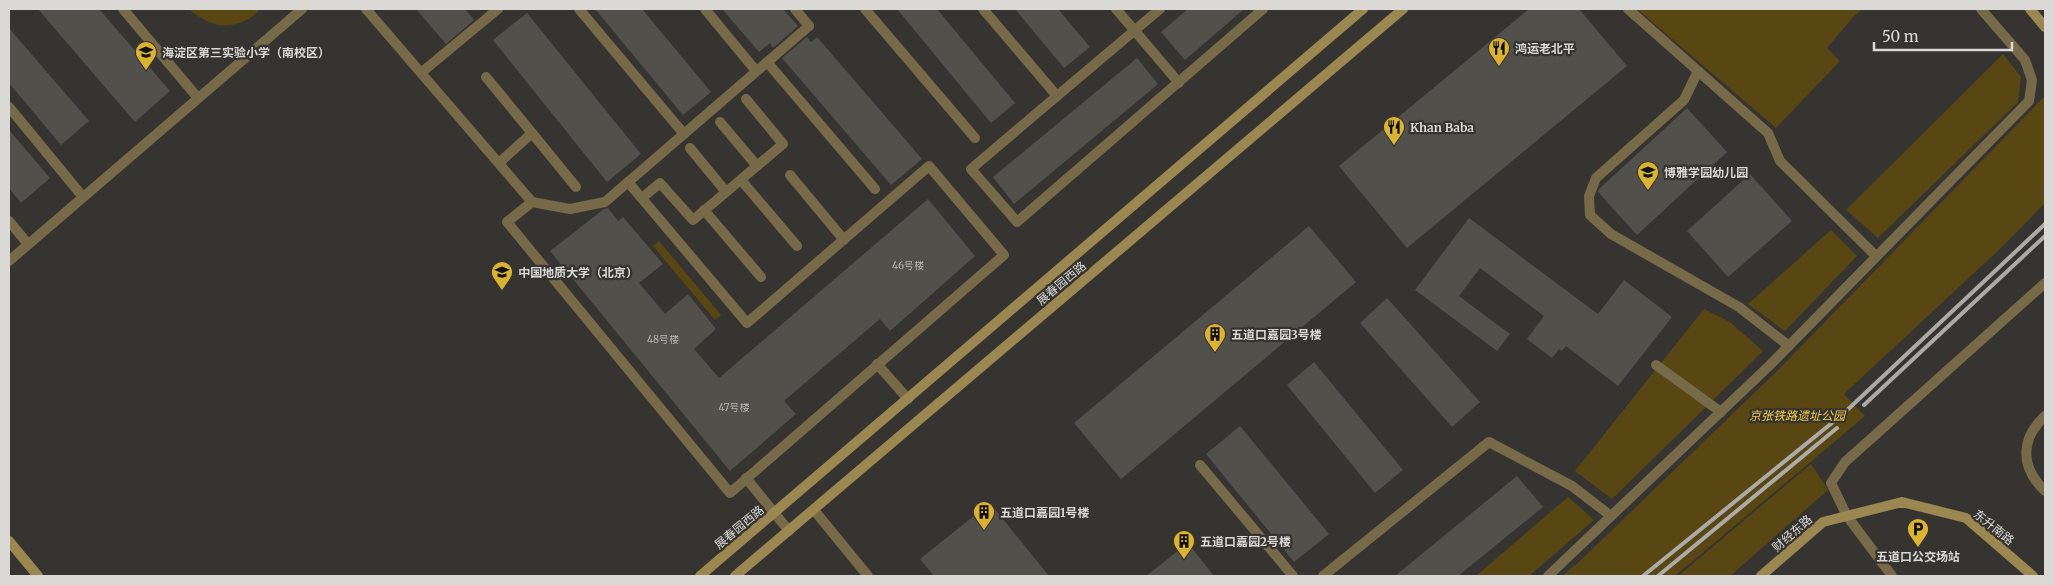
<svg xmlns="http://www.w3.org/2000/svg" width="2054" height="585" font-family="Merriweather,'Noto Sans SC',serif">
<rect width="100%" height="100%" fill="#363430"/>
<g fill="#584713">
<path d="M188 9H260C250 23 224 30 209 22 201 19 195 13 188 9Z"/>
<path d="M1637 9H1863L1854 16 1827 48 1840 61 1776 128Z"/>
<path d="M2003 54 2021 77 2018 102 1878 238 1846 210Z"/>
<path d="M2045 96V203L2003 246 1844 394 1865 416 1675 576H1562L1581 560 1778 370Z"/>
<path d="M1831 230 1857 256 1785 331 1748 304Z"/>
<path d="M659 241 721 315 715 320 653 246Z"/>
<path d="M1704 309 1730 322 1763 351 1612 499 1575 471Z"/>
<path d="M1811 464 1828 490 1730 576H1678Z"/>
<path d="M1568 497 1594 520 1529 576H1476Z"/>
</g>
<g fill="#52504b">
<path d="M38 9H99L170 91 135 122Z"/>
<path d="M416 9H465L474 20 446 44Z"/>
<path d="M595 9H642L711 92 683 115Z"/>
<path d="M722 9H783L798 26 773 48 770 43 759 52Z"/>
<path d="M897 9H937L1015 103 991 123Z"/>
<path d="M1015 9H1058L1090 47 1064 68Z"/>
<path d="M1188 9H1244L1185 60 1161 32Z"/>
<path d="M1529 9H1579L1627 66 1407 248 1339 166Z"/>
<path d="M527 13 641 154 607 182 493 40Z"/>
<path d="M9 28 89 121 61 145 9 83Z"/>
<path d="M807 37 811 42 817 37 922 159 891 185 782 58Z"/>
<path d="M1137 58 1158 84 1014 204 993 177Z"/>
<path d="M1687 108 1727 152 1637 235 1598 192 1599 189Z"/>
<path d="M9 130 50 178 21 203 9 188Z"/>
<path d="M1750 174 1792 221 1728 277 1687 231Z"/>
<path d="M928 199 975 256 890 331 880 319 784 401 796 414 730 471 550 251 604 209 608 208 618 221 623 217 663 264 639 283 651 297 665 314 688 294 716 329 694 349 719 378Z"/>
<path d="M1469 218 1598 314 1624 280 1672 317 1618 386 1566 346 1562 351 1559 349 1552 358 1527 339 1544 316 1480 268 1459 296 1510 334 1497 351 1415 290Z"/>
<path d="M1309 226 1356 282 1121 479 1074 423Z"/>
<path d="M1387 298 1480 402 1452 427 1360 323Z"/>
<path d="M1314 362 1403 470 1375 493 1287 385Z"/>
<path d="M1240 426 1329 534 1294 562 1206 454Z"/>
<path d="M1517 476 1543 507 1458 576H1395Z"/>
<path d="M990 503 1049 576H934L920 559Z"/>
<path d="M1188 543 1214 576H1146Z"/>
</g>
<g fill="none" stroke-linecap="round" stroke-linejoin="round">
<g stroke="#766a48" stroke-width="10">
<path d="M123 9 198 98"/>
<path d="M579 9 684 134"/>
<path d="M705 9 756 71"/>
<path d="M795 9 809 26"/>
<path d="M865 9 975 138"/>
<path d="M1135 31 1179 83"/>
<path d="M767 62 875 189"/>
<path d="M1698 71 1684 100 1596 178 1589 196 1590 215 1611 234 1739 307 1789 346"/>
<path d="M486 77 532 133"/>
<path d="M1057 96 971 169 1017 222 1263 9"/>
<path d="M9 107 83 197"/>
<path d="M720 122 757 166"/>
<path d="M690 148 726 192"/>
<path d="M499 163 532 133 576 187"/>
<path d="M790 175 844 240"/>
<path d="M741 180 797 246"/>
<path d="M642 198 660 183 693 220 783 144 746 99"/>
<path d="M704 210 761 277"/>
<path d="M877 364 908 399"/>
<path d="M1656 365 1721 412"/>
<path d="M746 478 789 531"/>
<path d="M1892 576 1847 516 1831 483 1845 462 2045 283"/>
</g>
<g stroke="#766a48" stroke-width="10">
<path d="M366 9 532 202 570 209 605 202 809 26"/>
<path d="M983 9 1057 96 1160 9"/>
<path d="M1116 9 1135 31"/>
<path d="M1628 9 1768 133 1780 161 1876 256"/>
<path d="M422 72 498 9"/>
<path d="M532 202 507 222 730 493 1004 255 929 166 747 323 628 182"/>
<path d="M9 221 28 244"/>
<path d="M9 261 302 9"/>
<path d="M2045 416C2020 439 2020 467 2045 491"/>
<path d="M1200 465 1293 576"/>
<path d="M814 510 868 576"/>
<path d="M1323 576 1489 442 1572 486 1611 516"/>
<path d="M1548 576 1770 365 2029 101 2032 80 2025 60 1981 9"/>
</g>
<g stroke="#9b8750" stroke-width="10">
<path d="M2030 9 2045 27"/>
<path d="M9 541 38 576"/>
<path d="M700 576 1363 9"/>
<path d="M735 576 1403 9"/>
<path d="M1761 576 1823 522 1902 502 1966 518 2033 576"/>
</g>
<g stroke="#abaaa6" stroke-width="4">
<path d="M1864 405 2045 236"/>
<path d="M1643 576 1843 414 2045 224"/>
<path d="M1658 576 1837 428"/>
</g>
</g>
<defs>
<g id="restaurant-pin" transform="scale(1.125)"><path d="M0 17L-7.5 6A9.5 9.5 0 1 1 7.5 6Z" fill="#dab333" stroke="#363430"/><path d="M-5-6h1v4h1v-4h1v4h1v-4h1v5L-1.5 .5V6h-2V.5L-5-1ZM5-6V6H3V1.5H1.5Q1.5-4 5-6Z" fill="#111"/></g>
<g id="school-pin" transform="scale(1.125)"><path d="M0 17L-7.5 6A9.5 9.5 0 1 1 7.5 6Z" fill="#dab333" stroke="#363430"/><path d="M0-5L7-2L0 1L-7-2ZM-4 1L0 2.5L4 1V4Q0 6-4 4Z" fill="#111"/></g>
<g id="university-pin" transform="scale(1.125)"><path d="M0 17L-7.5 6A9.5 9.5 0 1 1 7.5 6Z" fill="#dab333" stroke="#363430"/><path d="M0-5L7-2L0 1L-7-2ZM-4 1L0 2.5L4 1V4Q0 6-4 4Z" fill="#111"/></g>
<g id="building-pin" transform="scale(1.125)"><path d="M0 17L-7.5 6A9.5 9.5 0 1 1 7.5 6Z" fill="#dab333" stroke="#363430"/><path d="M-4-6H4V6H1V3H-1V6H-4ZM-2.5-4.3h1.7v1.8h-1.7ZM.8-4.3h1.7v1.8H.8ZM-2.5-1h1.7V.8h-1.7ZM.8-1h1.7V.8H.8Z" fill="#111"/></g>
<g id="parking-pin" transform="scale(1.125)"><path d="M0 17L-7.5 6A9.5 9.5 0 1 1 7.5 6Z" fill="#dab333" stroke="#363430"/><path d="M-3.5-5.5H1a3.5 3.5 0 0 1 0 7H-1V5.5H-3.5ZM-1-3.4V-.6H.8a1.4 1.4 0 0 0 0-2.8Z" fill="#111"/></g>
</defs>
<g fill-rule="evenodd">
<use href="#restaurant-pin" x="1499" y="48"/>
<use href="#school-pin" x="146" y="52"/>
<use href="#restaurant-pin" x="1394" y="127"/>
<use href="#school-pin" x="1648" y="172"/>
<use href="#university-pin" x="502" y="272"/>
<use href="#building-pin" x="1215" y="334"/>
<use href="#building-pin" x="984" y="512"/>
<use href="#parking-pin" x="1918" y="529"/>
<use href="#building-pin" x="1184" y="541"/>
</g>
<g text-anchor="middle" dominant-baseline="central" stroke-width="4.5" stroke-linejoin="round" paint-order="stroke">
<g font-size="10" fill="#b8b7b3">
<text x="908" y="265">46号楼</text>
<text x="663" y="339">48号楼</text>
<text x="734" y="407">47号楼</text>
</g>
<g font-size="12" font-weight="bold" fill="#dad9d6" stroke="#363430" text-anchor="start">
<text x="1515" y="48">鸿运老北平</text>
<text x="162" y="52">海淀区第三实验小学（南校区）</text>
<text x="1410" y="127">Khan Baba</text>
<text x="1664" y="172">博雅学园幼儿园</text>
<text x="518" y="272">中国地质大学（北京）</text>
<text x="1231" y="334">五道口嘉园3号楼</text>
<text x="1000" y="512">五道口嘉园1号楼</text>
<text x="1200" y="541">五道口嘉园2号楼</text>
<text x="1918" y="556" text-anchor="middle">五道口公交场站</text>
</g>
<g font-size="12" fill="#dad9d6" stroke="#363430">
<text transform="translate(1061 283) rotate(-40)">展春园西路</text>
<text transform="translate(739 527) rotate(-40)">展春园西路</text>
<text transform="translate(1994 527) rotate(39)">东升南路</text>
<text transform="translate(1792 533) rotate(-41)">财经东路</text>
</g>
<g font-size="12" font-style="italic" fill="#f2ca4f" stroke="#363430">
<text x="1797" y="415">京张铁路遗址公园</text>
</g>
</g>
<rect width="2054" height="585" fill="none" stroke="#dad9d6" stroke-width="20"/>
<path d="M1874 42v8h138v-8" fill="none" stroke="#dad9d6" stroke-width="2.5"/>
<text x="1882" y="42" font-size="15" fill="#dad9d6" stroke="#363430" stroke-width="4" paint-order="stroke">50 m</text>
</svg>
